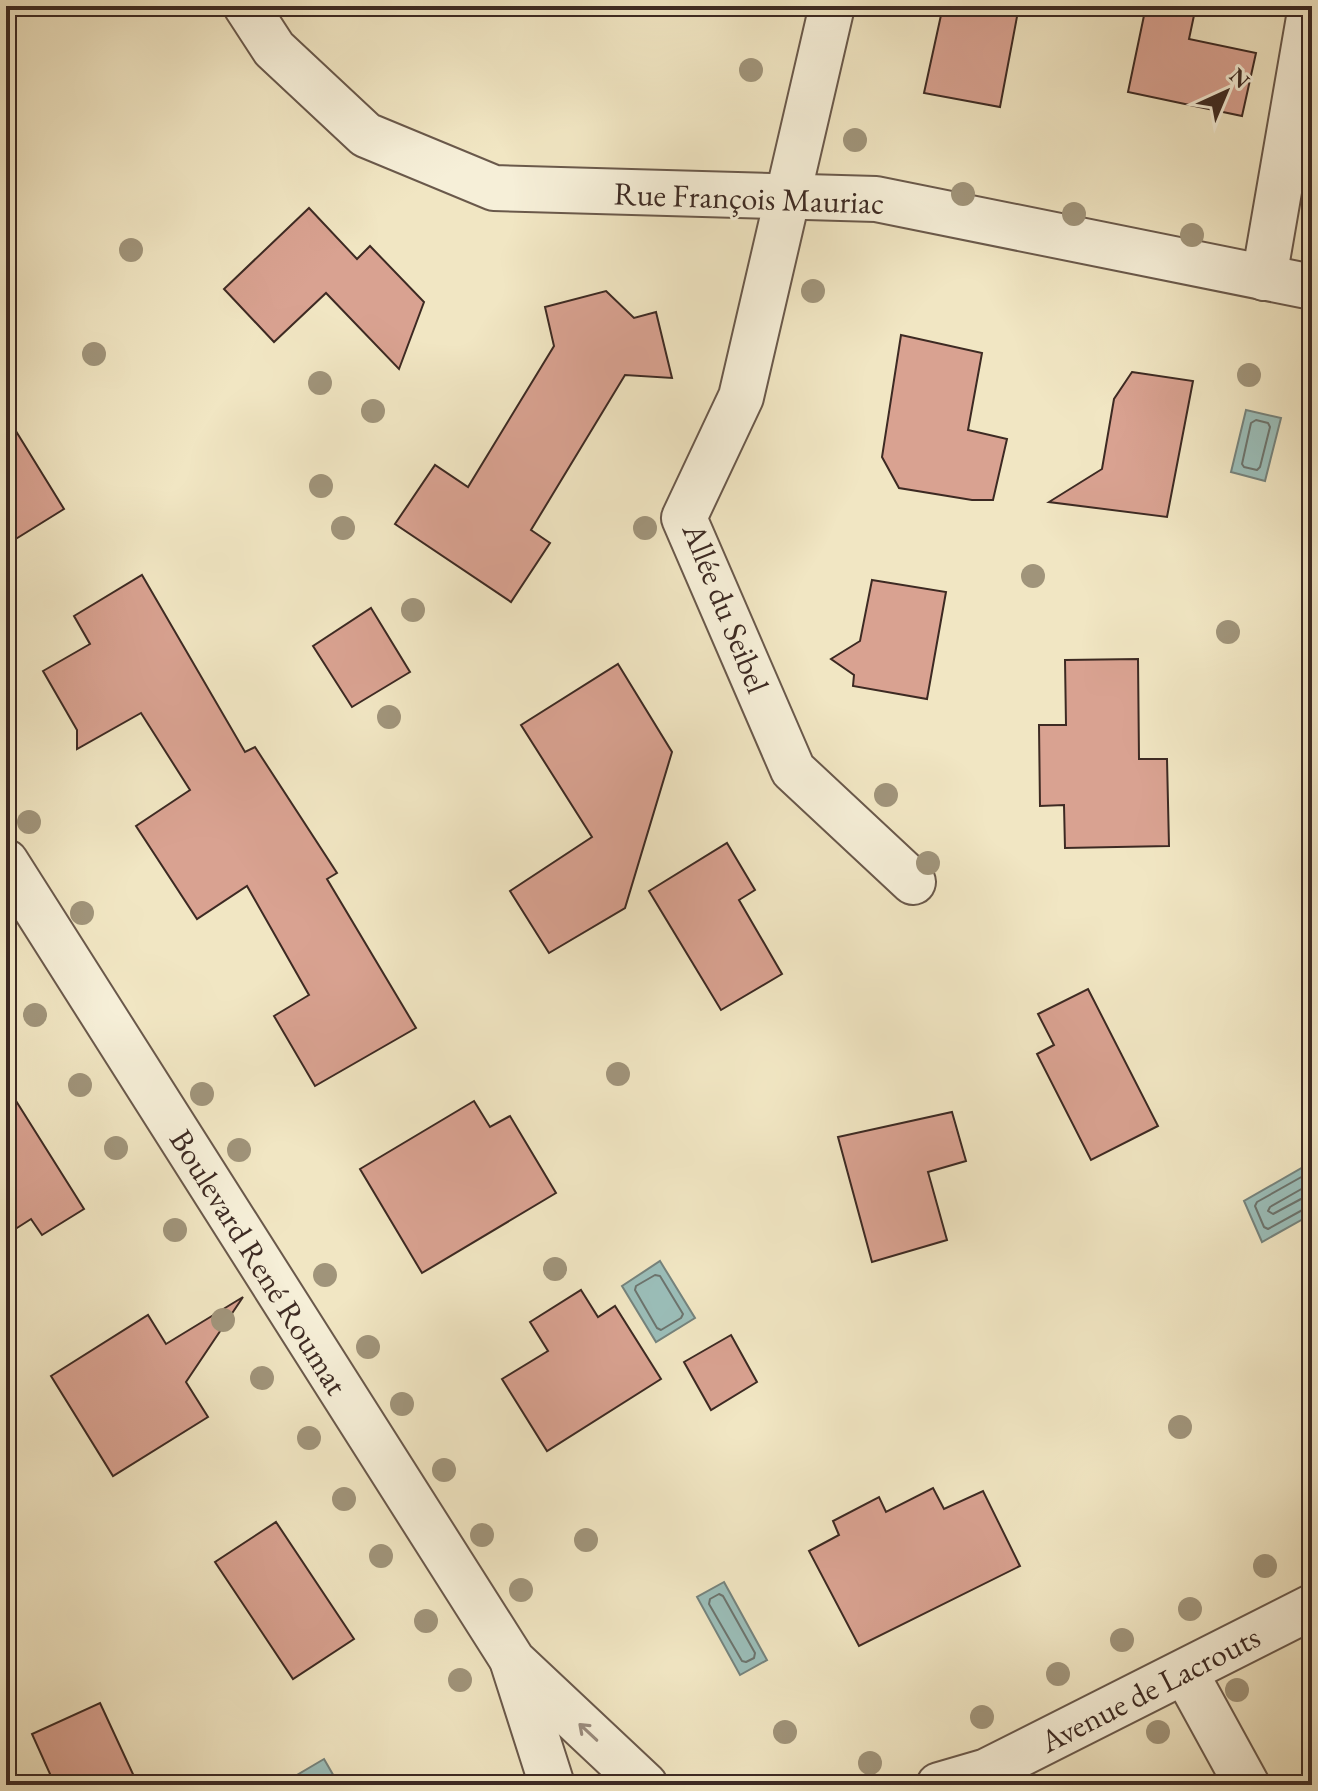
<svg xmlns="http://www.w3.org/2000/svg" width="1318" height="1791" font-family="'EB Garamond',serif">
<rect width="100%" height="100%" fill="#f1e6c3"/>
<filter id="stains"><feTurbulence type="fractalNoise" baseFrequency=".0025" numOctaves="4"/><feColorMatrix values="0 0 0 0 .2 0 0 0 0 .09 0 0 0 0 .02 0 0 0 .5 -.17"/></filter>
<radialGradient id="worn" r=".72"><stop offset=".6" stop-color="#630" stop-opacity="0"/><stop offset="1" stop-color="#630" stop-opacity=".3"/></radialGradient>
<g fill="#9bbeb9" stroke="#75837d" stroke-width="2">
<path d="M1246 410 1281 418 1265 481 1231 472Z"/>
<path d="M1312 1162V1214L1262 1242 1244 1201Z"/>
<path d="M660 1261 695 1318 656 1342 622 1286Z"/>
<path d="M724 1582 767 1660 740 1675 697 1597Z"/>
<path d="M324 1759 339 1785H280Z"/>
</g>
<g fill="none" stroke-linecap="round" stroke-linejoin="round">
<g stroke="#6c746e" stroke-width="2">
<path d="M1256 420 1268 423 1270 427 1260 467 1257 470 1244 467 1242 464 1251 423Z"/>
<path d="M1312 1171 1257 1202 1255 1206 1264 1227 1268 1229 1306 1208 1312 1207"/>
<path d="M1312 1183 1270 1207 1268 1211 1273 1214 1301 1199 1312 1197"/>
<path d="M655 1275 660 1276 683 1314 681 1318 661 1330 657 1328 635 1290 636 1286Z"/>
<path d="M719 1594 723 1596 755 1653 754 1658 746 1662 742 1661 709 1604 710 1599Z"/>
</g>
</g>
<g fill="#d9a291" stroke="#3d2a23" stroke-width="2">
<path d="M943 6H1019L1000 107 924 93Z"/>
<path d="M1146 6H1196L1189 39 1256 53 1242 116 1128 92Z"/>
<path d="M309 208 357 259 370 246 424 302 399 369 326 293 274 342 224 289Z"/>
<path d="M606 291 634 318 656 312 672 378 625 375 531 530 550 543 511 602 395 524 435 465 468 487 554 346 545 307Z"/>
<path d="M901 335 982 353 968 430 1007 439 993 500H972L899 488 882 457Z"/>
<path d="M1132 372 1193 381 1167 517 1049 502 1102 469 1114 399Z"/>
<path d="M6 415 64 509 6 545Z"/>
<path d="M142 575 245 752 255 747 337 873 327 879 416 1028 315 1086 274 1016 309 995 247 886 197 919 136 826 190 790 141 713 77 749V730L43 671 90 644 74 616Z"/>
<path d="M872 580 946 592 927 699 853 686 854 675 831 659 860 641Z"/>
<path d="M371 608 410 672 352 707 313 646Z"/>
<path d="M1138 659 1139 759H1167L1169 846 1065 848 1064 805 1040 806 1039 725H1066L1065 660Z"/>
<path d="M618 664 672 752 625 908 549 953 510 891 592 837 521 725Z"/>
<path d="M727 843 755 890 739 900 782 974 721 1010 649 891Z"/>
<path d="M1088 989 1158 1126 1091 1160 1037 1054 1054 1045 1038 1014Z"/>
<path d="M6 1085 84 1209 42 1235 31 1219 6 1235Z"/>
<path d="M474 1101 490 1127 510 1116 556 1193 422 1273 360 1169Z"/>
<path d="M952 1112 966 1161 928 1172 947 1240 872 1262 838 1137Z"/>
<path d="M581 1290 598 1317 615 1306 661 1379 547 1451 502 1379 548 1351 530 1322Z"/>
<path d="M243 1297 186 1382 208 1417 113 1476 51 1376 148 1315 166 1344Z"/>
<path d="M731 1335 757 1382 711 1410 684 1362Z"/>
<path d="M933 1488 944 1509 983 1491 1020 1566 859 1646 809 1551 839 1535 833 1521 879 1497 886 1512Z"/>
<path d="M276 1522 354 1639 293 1679 215 1562Z"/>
<path d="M100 1703 138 1785H55L32 1734Z"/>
</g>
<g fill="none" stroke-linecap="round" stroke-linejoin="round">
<g stroke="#6a594b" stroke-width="48">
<g id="minor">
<path d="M246 6 274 49 366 135 494 188 876 199 1312 287"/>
<path d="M832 6 741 397 684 518 793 770 913 882"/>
<path d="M1264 278 1311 6"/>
<path d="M6 862 513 1661 645 1785"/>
<path d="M513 1663 552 1785"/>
<path d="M1185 1672 1247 1785"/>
<path d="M939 1785 987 1771 1312 1607"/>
</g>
</g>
<use href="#minor" stroke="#f6efd8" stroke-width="44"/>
</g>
<g fill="#a0947a">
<circle cx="751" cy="70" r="12"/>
<circle cx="855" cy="140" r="12"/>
<circle cx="963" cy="194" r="12"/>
<circle cx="1074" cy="214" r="12"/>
<circle cx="1192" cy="235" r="12"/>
<circle cx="131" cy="250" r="12"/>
<circle cx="813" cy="291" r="12"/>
<circle cx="94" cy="354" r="12"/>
<circle cx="1249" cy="375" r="12"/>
<circle cx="320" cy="383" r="12"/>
<circle cx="373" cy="411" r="12"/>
<circle cx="321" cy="486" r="12"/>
<circle cx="343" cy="528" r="12"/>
<circle cx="645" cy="528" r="12"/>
<circle cx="1033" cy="576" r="12"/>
<circle cx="413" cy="610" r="12"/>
<circle cx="1228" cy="632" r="12"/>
<circle cx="389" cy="717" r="12"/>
<circle cx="886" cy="795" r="12"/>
<circle cx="29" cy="822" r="12"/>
<circle cx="928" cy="863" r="12"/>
<circle cx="82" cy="913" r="12"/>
<circle cx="35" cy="1015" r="12"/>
<circle cx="618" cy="1074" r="12"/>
<circle cx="80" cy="1085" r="12"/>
<circle cx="202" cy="1094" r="12"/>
<circle cx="116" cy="1148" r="12"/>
<circle cx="239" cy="1150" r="12"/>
<circle cx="175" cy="1230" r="12"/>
<circle cx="555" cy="1269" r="12"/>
<circle cx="325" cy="1275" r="12"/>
<circle cx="223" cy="1320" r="12"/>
<circle cx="368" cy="1347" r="12"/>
<circle cx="262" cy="1378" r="12"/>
<circle cx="402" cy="1404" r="12"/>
<circle cx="1180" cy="1427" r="12"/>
<circle cx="309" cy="1438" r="12"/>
<circle cx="444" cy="1470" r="12"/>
<circle cx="344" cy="1499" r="12"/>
<circle cx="482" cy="1535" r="12"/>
<circle cx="586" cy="1540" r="12"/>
<circle cx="381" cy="1556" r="12"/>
<circle cx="1265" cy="1566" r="12"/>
<circle cx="521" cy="1590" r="12"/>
<circle cx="1190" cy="1609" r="12"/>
<circle cx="426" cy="1621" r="12"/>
<circle cx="1122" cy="1640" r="12"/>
<circle cx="1058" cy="1674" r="12"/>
<circle cx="460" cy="1680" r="12"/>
<circle cx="1237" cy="1690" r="12"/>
<circle cx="982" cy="1717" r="12"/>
<circle cx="785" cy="1732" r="12"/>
<circle cx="1158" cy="1732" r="12"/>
<circle cx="870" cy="1763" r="12"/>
</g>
<defs><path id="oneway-shaft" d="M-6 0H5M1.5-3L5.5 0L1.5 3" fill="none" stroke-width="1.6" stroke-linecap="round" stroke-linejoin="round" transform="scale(2)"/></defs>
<use stroke="#9a8c7e" href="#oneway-shaft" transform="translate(588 1732) rotate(-137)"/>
<g text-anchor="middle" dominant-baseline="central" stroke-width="6" stroke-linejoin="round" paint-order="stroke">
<g font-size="32" fill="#3d2a23" stroke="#f6efd8">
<text transform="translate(749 198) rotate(2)">Rue François Mauriac</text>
<text transform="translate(726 608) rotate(68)">Allée du Seibel</text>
<text transform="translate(259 1262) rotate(58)">Boulevard René Roumat</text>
<text transform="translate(1150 1689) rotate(-27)">Avenue de Lacrouts</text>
</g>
</g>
<rect width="1318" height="1791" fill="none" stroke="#f1e6c3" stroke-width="32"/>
<rect x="8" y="8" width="1302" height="1775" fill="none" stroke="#3d2a23" stroke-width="4"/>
<rect x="16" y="16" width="1286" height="1759" fill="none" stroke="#3d2a23" stroke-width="2"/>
<g transform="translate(1226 92) rotate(44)" stroke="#f6efd8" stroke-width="6" paint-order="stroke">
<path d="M0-6L14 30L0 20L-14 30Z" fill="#3d2a23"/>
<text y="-12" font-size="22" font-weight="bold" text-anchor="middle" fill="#3d2a23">N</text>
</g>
<rect width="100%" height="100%" filter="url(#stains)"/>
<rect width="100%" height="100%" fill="url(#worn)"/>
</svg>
